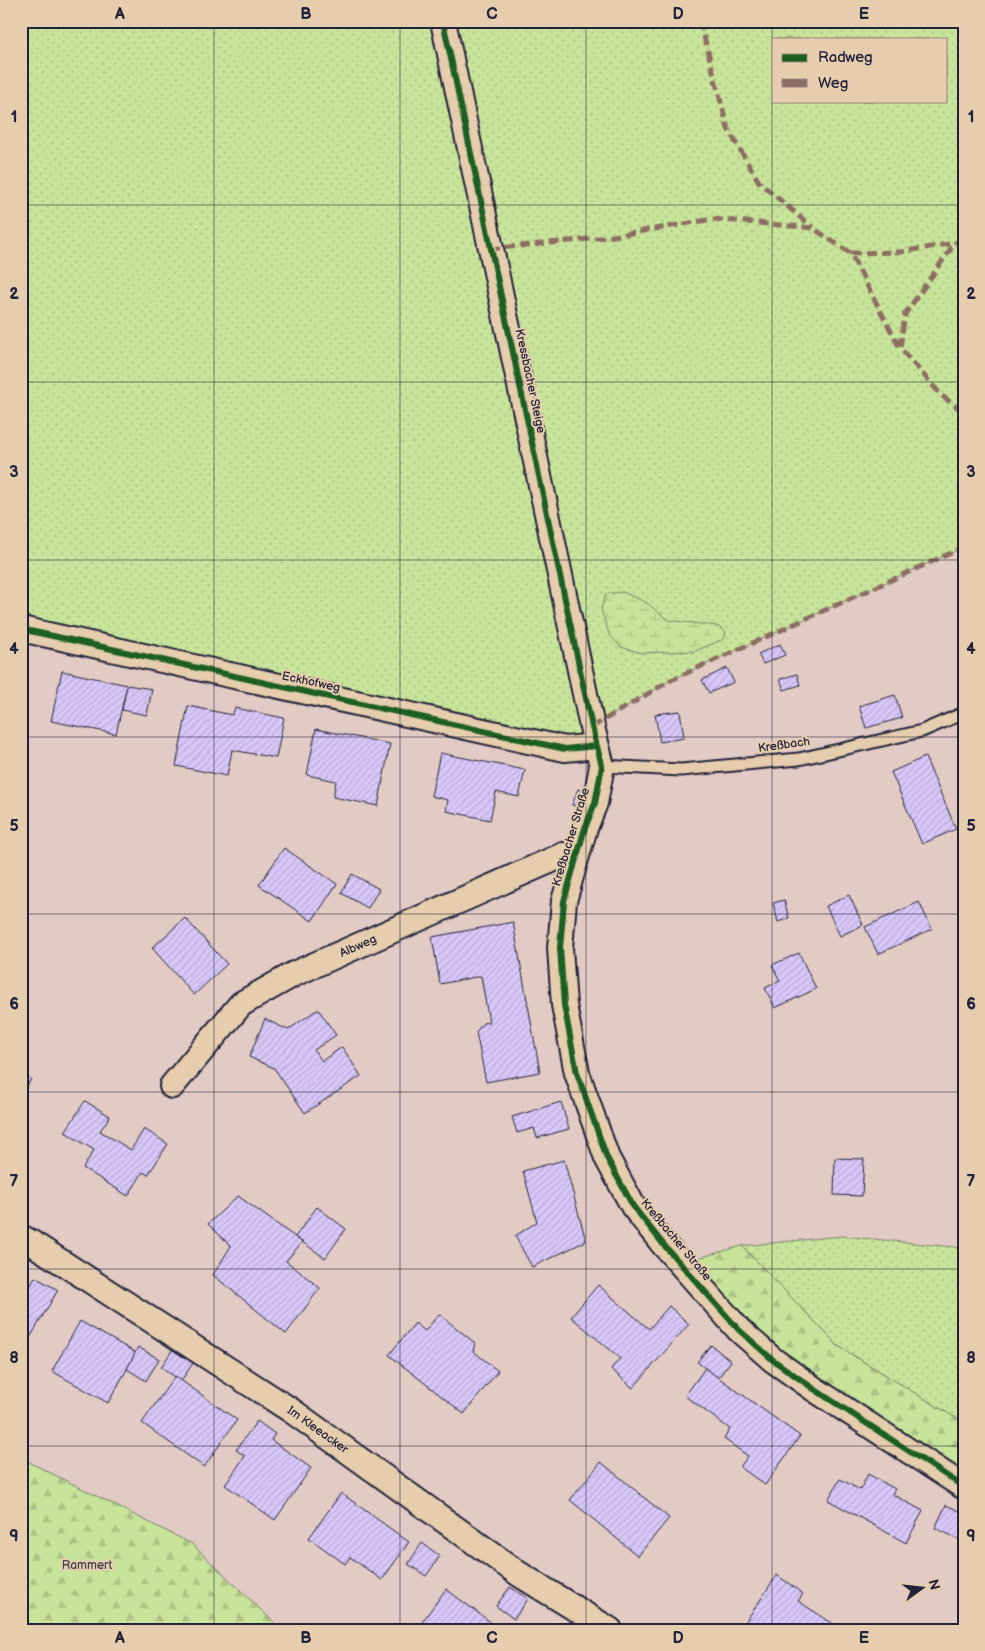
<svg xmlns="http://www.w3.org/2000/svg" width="985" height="1651" font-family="'Balsamiq Sans',sans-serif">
<defs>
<pattern id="grass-dots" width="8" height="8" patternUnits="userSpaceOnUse" patternTransform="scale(1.25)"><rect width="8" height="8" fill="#c8e39a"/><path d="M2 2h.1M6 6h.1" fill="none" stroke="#acc286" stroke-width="1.8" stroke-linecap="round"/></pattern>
<pattern id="forest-firs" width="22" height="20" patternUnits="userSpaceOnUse" patternTransform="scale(1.25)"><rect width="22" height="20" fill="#c8e39a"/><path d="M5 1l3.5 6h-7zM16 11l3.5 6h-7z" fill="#acc286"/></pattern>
<pattern id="wetland-marsh" width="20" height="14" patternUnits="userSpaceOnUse" patternTransform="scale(1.25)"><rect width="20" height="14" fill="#c8e39a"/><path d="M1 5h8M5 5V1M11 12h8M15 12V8" fill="none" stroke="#acc286"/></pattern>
<pattern id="building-hatch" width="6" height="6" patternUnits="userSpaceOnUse" patternTransform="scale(1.25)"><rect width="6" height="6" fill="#d8c7f8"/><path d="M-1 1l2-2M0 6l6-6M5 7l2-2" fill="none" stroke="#b9abd6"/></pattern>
</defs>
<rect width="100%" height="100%" fill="#e1cbc4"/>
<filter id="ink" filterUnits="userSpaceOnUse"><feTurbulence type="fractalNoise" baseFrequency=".02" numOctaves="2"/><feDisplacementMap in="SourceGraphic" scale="10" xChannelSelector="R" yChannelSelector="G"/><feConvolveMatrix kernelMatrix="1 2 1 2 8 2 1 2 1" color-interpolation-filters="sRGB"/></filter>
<g filter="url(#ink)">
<g fill="url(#grass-dots)" stroke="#75826a" fill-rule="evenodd">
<path d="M21 21H964V547L671 680 592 727 596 746 21 629ZM774 39H946V101H774Z"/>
<path d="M842 1236 964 1248V1423L838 1346 742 1246Z"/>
</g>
<g fill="url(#forest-firs)" stroke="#75826a">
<path d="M742 1246 838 1346 964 1423V1473L837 1397 758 1337 687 1261Z"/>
<path d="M21 1458 192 1544 282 1630H21Z"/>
</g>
<path fill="url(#wetland-marsh)" stroke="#75826a" d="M623 592 647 603 668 620 717 626 726 632 724 639 695 651 641 653 621 647 609 634 601 609 606 594Z"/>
<g fill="url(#building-hatch)" stroke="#22223b">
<path d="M780 644 785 655 763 664 758 654Z"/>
<path d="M727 668 734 682 709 693 702 680Z"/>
<path d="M62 671 127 685 116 734 51 721Z"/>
<path d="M797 674 800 685 784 690 780 679Z"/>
<path d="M127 685 152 689 147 715 122 710Z"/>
<path d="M895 695 902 718 866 728 859 706Z"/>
<path d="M188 706 232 715 235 708 284 718 276 758 232 750 227 776 176 766Z"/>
<path d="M680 711 684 738 660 742 655 714Z"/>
<path d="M316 729 390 744 378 806 333 797 336 781 307 775Z"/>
<path d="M440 753 525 770 519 797 496 792 490 820 446 811 448 800 431 796Z"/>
<path d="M925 757 956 829 922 844 891 772Z"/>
<path d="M578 789 583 791 578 807 572 805Z"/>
<path d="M284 848 337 884 312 921 259 885Z"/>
<path d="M352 874 379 889 368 908 341 893Z"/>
<path d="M849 895 863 925 840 936 826 906Z"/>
<path d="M784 900 789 918 778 922 773 903Z"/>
<path d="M919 902 932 929 878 954 865 927Z"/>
<path d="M185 918 227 964 194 995 152 948Z"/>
<path d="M513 922 540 1072 486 1082 476 1032 483 1023 489 1022 481 976 440 984 432 937Z"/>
<path d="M799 953 816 989 775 1008 765 988 780 981 772 965Z"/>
<path d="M318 1009 336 1035 314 1050 322 1061 342 1047 361 1076 305 1113 274 1068 249 1057 265 1019 288 1030Z"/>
<path d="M21 1074 31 1079 21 1097Z"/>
<path d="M85 1101 110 1116 100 1131 131 1150 144 1129 168 1144 148 1175 143 1172 128 1196 83 1168 94 1150 65 1132Z"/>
<path d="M561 1102 569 1129 537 1138 534 1128 517 1133 512 1117Z"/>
<path d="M835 1158 864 1159 862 1196 834 1195Z"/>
<path d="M564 1160 586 1241 532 1267 515 1236 537 1222 523 1171Z"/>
<path d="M238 1196 302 1242 286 1261 320 1288 286 1334 213 1275 231 1246 208 1224Z"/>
<path d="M317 1207 346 1229 325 1258 295 1237Z"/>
<path d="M35 1277 58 1290 21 1353V1279L31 1285Z"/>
<path d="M598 1285 649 1329 669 1306 689 1324 633 1388 611 1369 620 1358 571 1317Z"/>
<path d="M439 1314 475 1343 473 1351 498 1371 464 1414 389 1355 415 1323 425 1331Z"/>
<path d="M80 1321 136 1353 108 1403 52 1371Z"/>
<path d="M711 1345 731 1361 718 1378 697 1362Z"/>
<path d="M138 1347 159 1359 146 1381 127 1369Z"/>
<path d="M173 1349 193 1363 181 1381 161 1367Z"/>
<path d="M705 1368 800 1436 765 1485 740 1467 748 1456 724 1439 730 1429 685 1396Z"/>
<path d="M175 1376 237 1420 204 1467 142 1423Z"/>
<path d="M257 1421 275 1434 271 1440 311 1468 275 1520 225 1485 245 1456 236 1450Z"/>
<path d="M601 1462 669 1518 638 1556 570 1500Z"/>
<path d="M868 1474 895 1489 892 1494 923 1511 906 1543 828 1500 840 1479 860 1490Z"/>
<path d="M341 1493 409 1542 382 1580 350 1557 345 1564 309 1538Z"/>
<path d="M946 1505 964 1513 963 1541 935 1528Z"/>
<path d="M422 1543 440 1556 426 1576 408 1564Z"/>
<path d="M777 1575 803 1594 798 1601 838 1627 836 1630H740Z"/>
<path d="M510 1587 528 1599 514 1619 496 1606Z"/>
<path d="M446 1589 493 1624 489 1630H433L422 1622Z"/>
</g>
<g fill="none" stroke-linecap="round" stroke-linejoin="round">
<g stroke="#22223b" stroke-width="15">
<path id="service" d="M602 766 681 770 799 759 922 731 964 713"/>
</g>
<g stroke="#22223b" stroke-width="28">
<g id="minor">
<path d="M443 21 592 727 602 766 595 803 585 828 564 901 560 948 564 1005 577 1073 607 1158 633 1206 663 1244 739 1330 773 1360 814 1389 964 1487"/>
<path d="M21 629 565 749 596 746"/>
<path id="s1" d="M172 1086 241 1004 294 974 563 855 576 856"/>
<path id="s2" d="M21 1237 32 1243 292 1411 519 1574 610 1630"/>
</g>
</g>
<use href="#service" stroke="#e5cdad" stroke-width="11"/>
<use href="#minor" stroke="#e5cdad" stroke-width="24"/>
<g stroke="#8d6e63" stroke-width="5" stroke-dasharray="10 5" stroke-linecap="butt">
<path d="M700 21 728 129 759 182 813 228"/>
<path d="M964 239 955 243 905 314 900 348 942 396 964 412"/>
<path d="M490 249 608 237 713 219 813 228 850 253 900 348"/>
<path d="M850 253 900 252 955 243"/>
<path d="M592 727 671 680 964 547"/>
</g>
<g stroke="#e5cdad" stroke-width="9">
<g id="cycleway">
<path d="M443 21 592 727 602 766 595 803 585 828 564 901 560 948 564 1005 577 1073 607 1158 633 1206 663 1244 739 1330 773 1360 814 1389 964 1487"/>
<path d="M21 629 565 749 596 746"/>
</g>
</g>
<use href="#cycleway" stroke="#1b5e20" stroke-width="6"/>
</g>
</g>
<path fill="none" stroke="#22223b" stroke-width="1" stroke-opacity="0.55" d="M214 21V1630M400 21V1630M586 21V1630M772 21V1630M21 205H964M21 382H964M21 560H964M21 737H964M21 914H964M21 1092H964M21 1269H964M21 1446H964"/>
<g text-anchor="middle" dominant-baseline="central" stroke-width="4" stroke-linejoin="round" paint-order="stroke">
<g font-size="12" fill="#22223b" stroke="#e5cdad">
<text transform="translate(530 381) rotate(78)">Kressbacher Steige</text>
<text transform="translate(311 682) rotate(12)">Eckhofweg</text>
<text transform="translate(784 745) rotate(-8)">Kreßbach</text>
<text transform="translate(571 837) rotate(-73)">Kreßbacher Straße</text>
<text stroke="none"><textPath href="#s1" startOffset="238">Albweg</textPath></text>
<text transform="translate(676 1240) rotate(50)">Kreßbacher Straße</text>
<text stroke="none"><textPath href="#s2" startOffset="354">Im Kleeacker</textPath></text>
</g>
<g font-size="12" fill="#3b3f49" stroke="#e5cdad">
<text x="87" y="1565">Rammert</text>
</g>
</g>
<rect width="985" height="1651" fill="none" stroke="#e5cdad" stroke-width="55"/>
<rect x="772" y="38" width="175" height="65" fill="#e5cdad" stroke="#97897f"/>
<rect x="782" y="54" width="25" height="8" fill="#1b5e20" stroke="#97897f"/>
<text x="818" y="62" font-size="15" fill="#22223b">Radweg</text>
<rect x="782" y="79" width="25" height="8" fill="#8d6e63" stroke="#97897f"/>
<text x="818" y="88" font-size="15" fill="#22223b">Weg</text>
<g transform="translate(922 1588) rotate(75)" stroke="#e5cdad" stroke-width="4" paint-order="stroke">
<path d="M0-4L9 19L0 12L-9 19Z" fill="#22223b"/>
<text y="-8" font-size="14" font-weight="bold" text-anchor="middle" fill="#22223b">N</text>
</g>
<rect x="28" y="28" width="930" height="1596" fill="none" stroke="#22223b" stroke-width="2"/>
<g font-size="16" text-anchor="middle" font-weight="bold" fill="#22223b">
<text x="120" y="19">A</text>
<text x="306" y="19">B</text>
<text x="492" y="19">C</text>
<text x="678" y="19">D</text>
<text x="864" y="19">E</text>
<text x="14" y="122">1</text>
<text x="971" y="122">1</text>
<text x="14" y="299">2</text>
<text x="971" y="299">2</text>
<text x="14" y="477">3</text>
<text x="971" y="477">3</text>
<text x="14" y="654">4</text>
<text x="971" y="654">4</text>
<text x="14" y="831">5</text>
<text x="971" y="831">5</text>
<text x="14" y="1009">6</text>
<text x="971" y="1009">6</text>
<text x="14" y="1186">7</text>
<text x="971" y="1186">7</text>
<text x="14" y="1363">8</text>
<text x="971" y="1363">8</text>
<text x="14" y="1541">9</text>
<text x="971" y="1541">9</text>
<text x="120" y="1643">A</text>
<text x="306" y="1643">B</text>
<text x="492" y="1643">C</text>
<text x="678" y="1643">D</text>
<text x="864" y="1643">E</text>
</g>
</svg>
